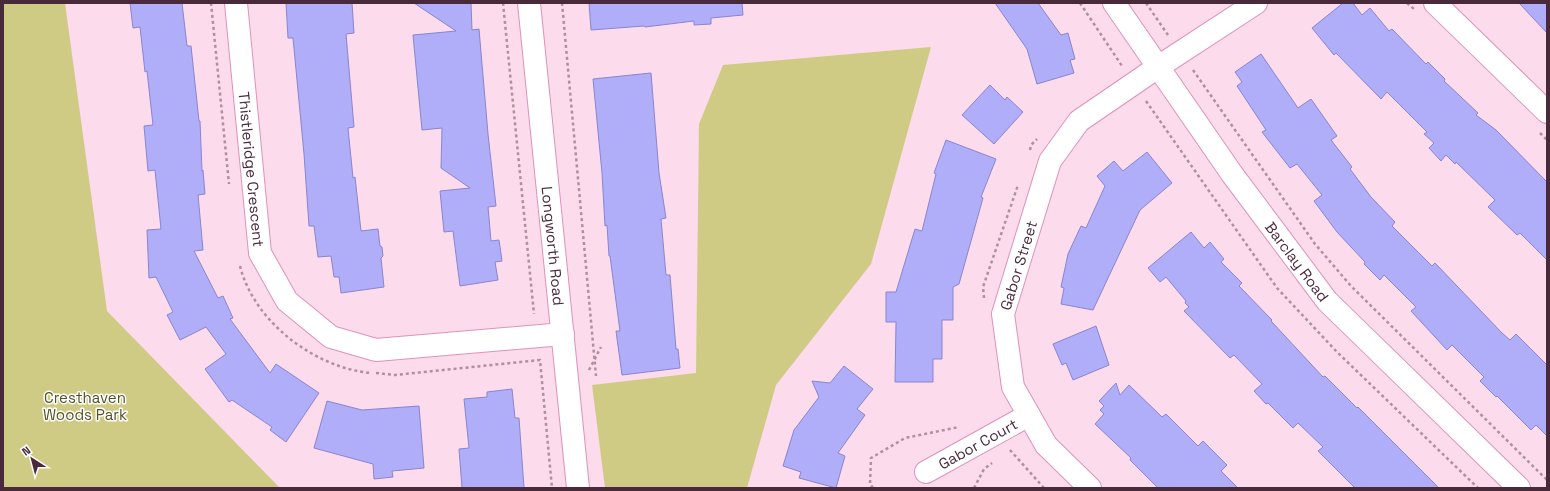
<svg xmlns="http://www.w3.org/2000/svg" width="1550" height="491" font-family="'Space Grotesk',sans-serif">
<rect width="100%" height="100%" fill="#fcdbec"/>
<g fill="#cfcb85">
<path d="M3 3H65L107 311 280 488H3Z"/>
<path d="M931 47 871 264 776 385 747 488H605L592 385 696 373 699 124 723 65Z"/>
</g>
<g fill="#b0adf9" stroke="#8985ce">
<path d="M130 3H182L187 46H191L199 121H200L202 171 203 170 205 194 198 195 203 250 194 251 218 298 223 296 233 318 230 319 270 373 276 364 319 393 286 442 270 430 272 427 232 400 229 402 205 369 226 354 206 327 180 340 167 315 173 312 156 277 149 278 147 230 161 229 155 170 148 171 144 126 153 125 147 71 145 72 140 27 133 28Z"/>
<path d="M286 3H352L354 33 346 34 354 127 348 128 353 178 355 177 361 231 378 229 380 246 382 247 383 256 381 258 384 287 341 293 339 277H334L331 256 318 257 314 226H309L304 154 293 38H288Z"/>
<path d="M414 3H471L472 30 479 29 488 134 496 206 488 207 491 241 499 240 502 261 495 262 498 280 460 286 453 231 444 232 440 191 470 188 441 168 442 128 422 130 413 35 456 31Z"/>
<path d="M589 3H742L743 15 711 18V24L694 25V21L645 27 644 26 591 30Z"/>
<path d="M995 3H1038L1061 35 1068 33 1075 59 1070 60 1074 73 1037 84 1027 49Z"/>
<path d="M1343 3H1353L1362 15 1370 8 1389 31 1392 29 1426 64 1428 62 1445 79 1444 81 1478 113 1476 115 1496 130 1547 182V260L1520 233 1517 235 1488 207 1495 200 1456 162 1455 164 1446 155 1441 161 1429 148 1434 143 1424 134 1427 132 1387 92 1381 99 1336 53 1334 55 1312 28Z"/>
<path d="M1519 3H1547V33Z"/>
<path d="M1261 54 1298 108 1311 99 1337 136 1331 140 1352 167 1350 169 1371 197 1395 222 1392 226 1432 266 1435 263 1502 333 1510 340 1516 334 1547 365V436L1536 425 1531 430 1497 396 1496 397 1480 381 1484 377 1452 345 1447 350 1411 311 1416 307 1384 275 1380 280 1364 264 1365 262 1337 232 1314 201 1322 195 1297 164 1290 168 1262 132 1266 130 1237 86 1242 82 1235 72Z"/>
<path d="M651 73 659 173 666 218 661 219 666 275H670L676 349H678L680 368 622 375 616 331H620L610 256H609L607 225 605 226 602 173 593 79Z"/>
<path d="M990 85 1005 100 1007 97 1023 112 994 144 962 115Z"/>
<path d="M946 140 996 159 981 197 983 198 959 284 953 287V320H942V359H933V382H895L896 322H886V292H896L915 229 922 231 936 174 934 173Z"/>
<path d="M1147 152 1172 183 1140 210 1093 310 1061 304 1064 288 1061 287 1068 254 1081 226 1086 228 1105 186 1097 176 1114 161 1123 171Z"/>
<path d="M1191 232 1204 248 1210 242 1224 259 1221 262 1242 283 1239 286 1272 320 1271 321 1323 377 1325 376 1357 408 1358 407 1439 488H1355L1318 451 1323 447 1298 423 1293 428 1268 403 1266 404 1254 391 1262 384 1234 355 1230 358 1184 311 1189 307 1185 303 1186 301 1166 277 1160 282 1148 268Z"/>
<path d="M1096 326 1109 365 1073 380 1066 363 1062 365 1053 344Z"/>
<path d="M844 366 873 389 857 409 865 415 838 453 845 456 836 488 799 478 801 472 783 466 794 430 819 397 812 381 830 383Z"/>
<path d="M1116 383 1120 395 1129 385 1162 417 1166 414 1198 446 1203 441 1227 465 1221 471 1238 488H1158L1130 460 1131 458 1095 424 1104 414 1100 410 1104 406 1099 401Z"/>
<path d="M512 389 515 418H519L524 488H462L459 449 469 448 464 399 487 397V392Z"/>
<path d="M327 401 362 410 419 406 424 468 392 471 393 477 374 479 373 464 314 448Z"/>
</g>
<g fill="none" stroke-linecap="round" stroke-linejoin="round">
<g stroke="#de92bc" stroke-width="24">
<g id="street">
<path id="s1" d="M236 3 260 253 287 301 331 337 376 350 563 334"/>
<path id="s2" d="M1114 3 1232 174 1327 301 1519 488"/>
<path d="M1435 3 1547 112"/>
<path id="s3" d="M926 472 1029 415"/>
<path id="s4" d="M1090 488 1046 445 1013 387 1003 314 1050 161 1079 121 1158 67 1256 3"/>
</g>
</g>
<g stroke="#de92bc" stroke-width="24">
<g id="secondary">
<path id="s5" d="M529 3 578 488"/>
</g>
</g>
<g stroke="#af8fa0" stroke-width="2.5" stroke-dasharray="3 3" stroke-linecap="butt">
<path d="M211 3 229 184"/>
<path d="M503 3 534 314"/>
<path d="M562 3 596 376"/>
<path d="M1080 3 1122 66"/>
<path d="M1146 3 1168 35"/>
<path d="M1407 3 1414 9"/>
<path d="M1193 70 1315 244 1351 286 1547 480"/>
<path d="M1146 101 1277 288 1337 352 1478 488"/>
<path d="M1540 133 1547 140"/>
<path d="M1030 150 1031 145 1037 139"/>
<path d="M240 266C254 322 315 368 371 373"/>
<path d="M984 298 983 287 1018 185"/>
<path d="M589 370 601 347"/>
<path d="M376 373 395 375 540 360 552 488"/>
<path d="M1010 450 1044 488"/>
<path d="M873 488 870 484 871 458 905 438 959 427"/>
<path d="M974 488 984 469 992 463"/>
</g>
<use href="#street" stroke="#fff" stroke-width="22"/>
<use href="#secondary" stroke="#fff" stroke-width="22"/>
</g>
<g text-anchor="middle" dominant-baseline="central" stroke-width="3" stroke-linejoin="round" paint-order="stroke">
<g font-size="15" fill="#492a3b" stroke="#fff">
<text stroke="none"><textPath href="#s1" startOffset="167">Thistleridge Crescent</textPath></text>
<text stroke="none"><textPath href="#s5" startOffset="244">Longworth Road</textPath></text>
<text stroke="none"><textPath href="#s2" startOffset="317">Barclay Road</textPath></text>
<text stroke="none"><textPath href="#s4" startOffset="253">Gabor Street</textPath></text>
<text stroke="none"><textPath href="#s3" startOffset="59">Gabor Court</textPath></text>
</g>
<g font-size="15" fill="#555227" stroke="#fff">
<text x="85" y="397">Cresthaven<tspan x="85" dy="17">Woods Park</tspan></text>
</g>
</g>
<rect width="1550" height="491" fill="none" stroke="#492a3b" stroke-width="8"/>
<g transform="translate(32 459) rotate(324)" stroke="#ffffff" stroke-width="3" paint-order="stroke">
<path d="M0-3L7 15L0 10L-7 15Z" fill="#492a3b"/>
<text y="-6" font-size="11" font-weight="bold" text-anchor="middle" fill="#492a3b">N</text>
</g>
</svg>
